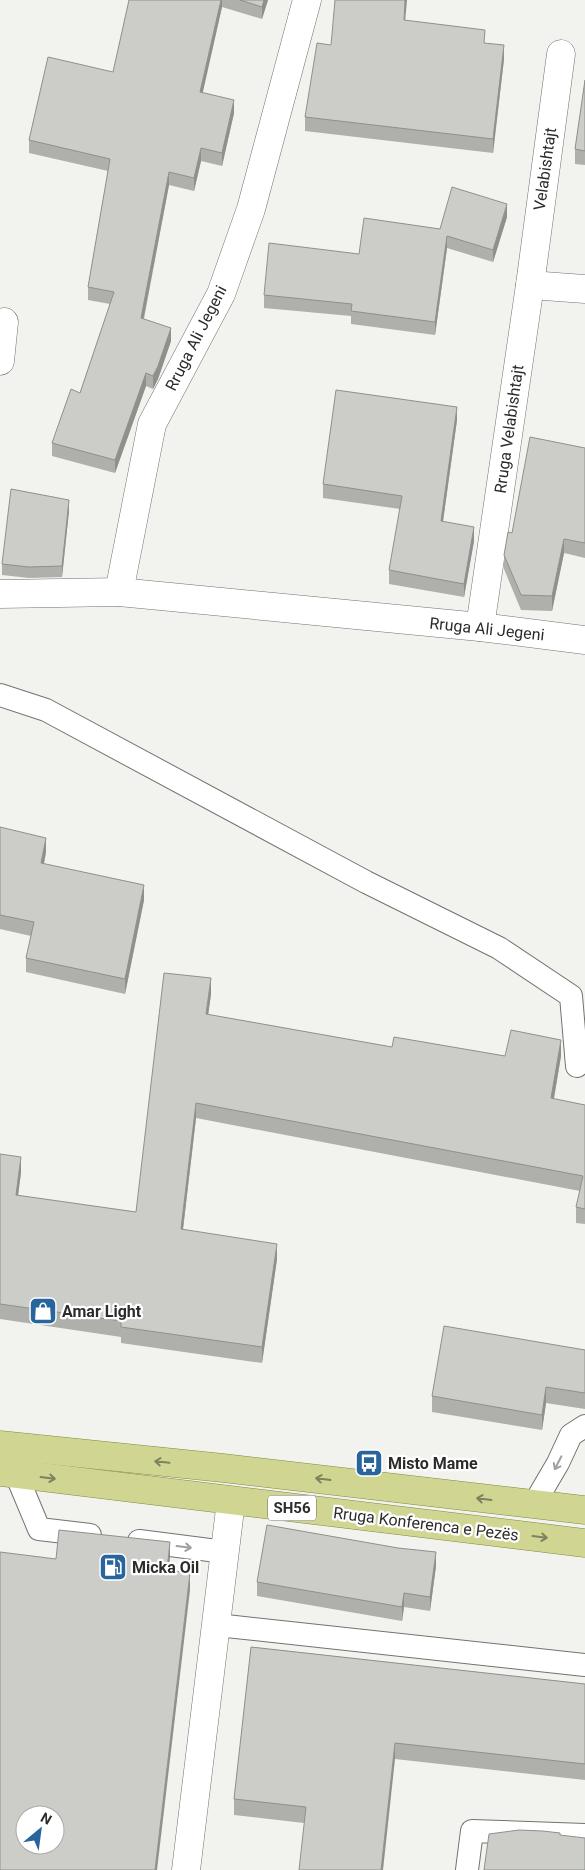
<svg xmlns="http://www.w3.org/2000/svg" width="585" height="1870" font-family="Roboto,sans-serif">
<rect width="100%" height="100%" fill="#f2f3ee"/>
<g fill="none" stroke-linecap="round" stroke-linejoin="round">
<g stroke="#72736f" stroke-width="24">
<g id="lane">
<path d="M0 695 46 710 366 882 499 948 571 996 577 1066"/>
<path d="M16 1474 39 1529 90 1535"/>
<path d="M534 1504 558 1463 571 1435 585 1426"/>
<path d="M139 1541 225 1552"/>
<path d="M217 1625 585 1665"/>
<path d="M467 1870 472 1831 585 1835"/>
</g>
</g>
<g stroke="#72736f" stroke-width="29">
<g id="street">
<path d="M530 285 561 54"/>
<path d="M0 361 4 322"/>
<path d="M119 592 152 424 221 294 251 209 307 0"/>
<path d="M0 594 119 592 480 627 585 640"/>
<path d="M480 627 530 285 585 289"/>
<path d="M186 1870 231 1501"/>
</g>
</g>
<g stroke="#82893e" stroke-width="29">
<g id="primary">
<path d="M0 1445 223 1468 585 1510"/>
<path d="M0 1472 585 1543"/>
</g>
</g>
<use href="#lane" stroke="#fff" stroke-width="22"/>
<use href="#street" stroke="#fff" stroke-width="28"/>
<use href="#primary" stroke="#d0d692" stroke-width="28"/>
</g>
<g fill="#afb0ac">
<path d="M129 0H268L262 19 222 7 202 93 234 113 222 166 201 161 194 191 169 185 144 319 171 341 158 379 153 389 146 386 115 473 52 456V443L80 393 110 304 88 300V287L108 171 29 153V140L113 72Z"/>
<path d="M405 20 485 43 504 59 493 153 305 131V117L331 45Z"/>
<path d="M585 80V165L575 164V149Z"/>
<path d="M507 217 493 262 447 248 435 335 351 324V316L264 308V295L359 254 440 229Z"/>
<path d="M457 420 443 522 474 541 464 597 389 584V570L400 509 323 498V484Z"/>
<path d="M585 448V558L564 553 552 611 521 610 504 569V555L512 533Z"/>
<path d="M69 511 62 577 29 578 2 575V564Z"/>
<path d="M0 827 46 852 44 864 144 900 125 994 26 972V958L31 936 0 929Z"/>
<path d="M211 994 208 1015 392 1047 505 1056H561L554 1099 585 1105V1224L576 1223V1207L580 1191 196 1118 183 1230 277 1259 262 1363 121 1343V1337L0 1319V1154L21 1172 18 1196 136 1212Z"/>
<path d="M585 1350V1409L546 1403 542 1430 432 1412V1396Z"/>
<path d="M436 1566 430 1611 404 1607 402 1621 257 1596V1582Z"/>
<path d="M251 1647 585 1684V1780L395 1759 304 1823 234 1815V1799Z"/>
</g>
<g fill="#8f908c">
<path d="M221 0H222V7L200 105V92Z"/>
<path d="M264 0H268L262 19V7Z"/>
<path d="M405 0H407L404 34V20Z"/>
<path d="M504 45V59L493 153V139Z"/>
<path d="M234 100V113L222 166V153Z"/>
<path d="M201 148V161L194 191V178Z"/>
<path d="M169 172V185L141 331V318Z"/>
<path d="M507 204V217L493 262V250Z"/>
<path d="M447 236V248L435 335V322Z"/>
<path d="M171 328V341L158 379 153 389V376Z"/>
<path d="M146 373V386L115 473V460Z"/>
<path d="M457 407V420L441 535V521Z"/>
<path d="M69 500V511L62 577V566Z"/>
<path d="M474 527V541L464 597V584Z"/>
<path d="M564 539V553L552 611V596Z"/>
<path d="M46 838V852L41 878V863Z"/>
<path d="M144 885V900L125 994V979Z"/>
<path d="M211 978V994L206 1030V1014Z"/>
<path d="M561 1040V1056L551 1114V1098Z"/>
<path d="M196 1103V1118L181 1245V1229Z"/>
<path d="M21 1157V1172L16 1211V1195Z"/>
<path d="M277 1244V1259L262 1363V1347Z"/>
<path d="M546 1387V1403L542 1430V1415Z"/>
<path d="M170 1542V1558L167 1587V1570Z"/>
<path d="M436 1552V1566L430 1611V1597Z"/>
<path d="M190 1573V1590L157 1870H155Z"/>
<path d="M404 1593V1607L402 1621V1607Z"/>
<path d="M395 1743V1759L383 1870H381Z"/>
</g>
<g fill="#cccdc8" stroke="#8f908c" fill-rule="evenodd">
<path d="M129 0H221L200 92 234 100 222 153 201 148 194 178 169 172 141 318 171 328 158 366 153 376 146 373 115 460 52 443 71 389 80 393 114 292 88 287 110 159 29 140 48 57 113 72Z"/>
<path d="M240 0H264L262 7Z"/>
<path d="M335 0H405L404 20 485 30 484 43 504 45 493 139 305 117 317 43 331 45Z"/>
<path d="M585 80V151L575 149Z"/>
<path d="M452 187 507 204 493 250 447 236 435 322 351 311 352 304 264 295 269 243 359 254 364 218 440 229Z"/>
<path d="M336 390 457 407 441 521 474 527 464 584 389 570 402 496 323 484Z"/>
<path d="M530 437 585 448V543L564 539 552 596 521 595 504 555 508 532 512 533Z"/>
<path d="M11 489 69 500 62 566 29 567 2 564Z"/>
<path d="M0 827 46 838 41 863 144 885 125 979 26 958 34 922 0 915Z"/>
<path d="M164 973 211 978 206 1014 392 1047 394 1037 505 1056 511 1030 561 1040 551 1098 585 1105V1209L576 1207 583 1176 196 1103 181 1229 277 1244 262 1347 121 1327V1321L0 1304V1154L21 1157 16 1195 136 1212Z"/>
<path d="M444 1326 585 1350V1393L546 1387 542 1415 432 1396Z"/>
<path d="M267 1525 398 1548 436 1552 430 1597 404 1593 402 1607 257 1582Z"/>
<path d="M59 1530 170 1542 167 1570 190 1573 155 1870H0V1552L56 1559ZM25 1815H55V1845H25Z"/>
<path d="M251 1647 585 1684V1764L395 1743 381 1870H299L306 1807 234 1799Z"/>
<path d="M519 1830 543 1831 560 1833V1835L585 1838V1870H484L489 1834Z"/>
</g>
<defs><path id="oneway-shaft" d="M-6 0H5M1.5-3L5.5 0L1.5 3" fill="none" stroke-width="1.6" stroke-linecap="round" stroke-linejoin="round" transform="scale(1.25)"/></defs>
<g stroke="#7e825e">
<use href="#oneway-shaft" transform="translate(162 1462) rotate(-174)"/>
<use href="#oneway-shaft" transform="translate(48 1478) rotate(7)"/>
<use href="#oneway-shaft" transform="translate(323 1479) rotate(-173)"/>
<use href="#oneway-shaft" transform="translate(484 1499) rotate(-173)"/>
<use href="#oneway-shaft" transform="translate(540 1537) rotate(7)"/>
</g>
<g stroke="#a0a0a0">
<use href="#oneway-shaft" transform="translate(558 1463) rotate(117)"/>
<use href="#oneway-shaft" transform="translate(184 1547) rotate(7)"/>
</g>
<defs>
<g id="shop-square" transform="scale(1.4375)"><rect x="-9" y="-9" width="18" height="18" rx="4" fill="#28659c" stroke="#fff"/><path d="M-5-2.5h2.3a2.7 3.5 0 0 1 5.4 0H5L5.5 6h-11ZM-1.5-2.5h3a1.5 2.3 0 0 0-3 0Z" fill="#fff"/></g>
<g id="bus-square" transform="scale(1.4375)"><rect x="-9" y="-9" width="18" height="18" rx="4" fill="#28659c" stroke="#fff"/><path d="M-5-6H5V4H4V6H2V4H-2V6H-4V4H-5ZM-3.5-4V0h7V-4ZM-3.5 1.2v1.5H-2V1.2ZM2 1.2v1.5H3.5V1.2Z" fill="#fff"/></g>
<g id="fuel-square" transform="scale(1.4375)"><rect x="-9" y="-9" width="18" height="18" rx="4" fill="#28659c" stroke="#fff"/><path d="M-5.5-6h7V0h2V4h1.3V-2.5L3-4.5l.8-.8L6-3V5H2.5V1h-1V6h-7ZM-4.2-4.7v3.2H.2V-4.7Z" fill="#fff"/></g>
</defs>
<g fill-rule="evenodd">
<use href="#shop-square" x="43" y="1311"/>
<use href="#bus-square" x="369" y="1463"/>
<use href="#fuel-square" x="113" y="1567"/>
</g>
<g text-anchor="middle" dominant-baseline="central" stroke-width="4.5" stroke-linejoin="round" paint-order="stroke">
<rect fill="#fff" stroke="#6b6c6b" stroke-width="1" x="268" y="1495.5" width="48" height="25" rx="4"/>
<g font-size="15" font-weight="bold" fill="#2c2d2b">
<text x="292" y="1508">SH56</text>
</g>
<g font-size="16" fill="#2c2d2b" stroke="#fff">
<text transform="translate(545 169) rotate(-82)">Velabishtajt</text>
<text transform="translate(196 338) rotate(-63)">Rruga Ali Jegeni</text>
<text transform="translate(509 429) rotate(-82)">Rruga Velabishtajt</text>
<text transform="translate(487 629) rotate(6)">Rruga Ali Jegeni</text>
<text transform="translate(426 1524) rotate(7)">Rruga Konferenca e Pezës</text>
</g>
<g font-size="16" font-weight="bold" fill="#2c2d2b" stroke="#fff" text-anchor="start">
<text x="62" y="1311">Amar Light</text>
<text x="388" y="1463">Misto Mame</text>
<text x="132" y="1567">Micka Oil</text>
</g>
</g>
<g transform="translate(40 1830) rotate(29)"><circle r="24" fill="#ffffff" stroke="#ababaa"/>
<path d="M0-4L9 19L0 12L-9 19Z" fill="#28659c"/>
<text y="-8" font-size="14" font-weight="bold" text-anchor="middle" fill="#2c2d2b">N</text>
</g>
</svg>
